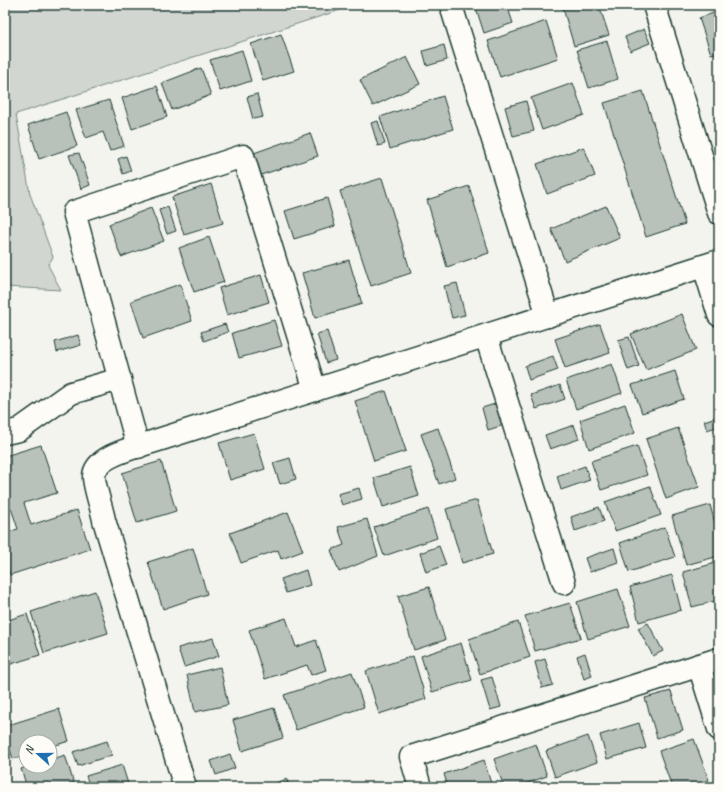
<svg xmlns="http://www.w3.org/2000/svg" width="724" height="792" font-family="Caveat,sans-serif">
<rect width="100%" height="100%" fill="#f4f4ef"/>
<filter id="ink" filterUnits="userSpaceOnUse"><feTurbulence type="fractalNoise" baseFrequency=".025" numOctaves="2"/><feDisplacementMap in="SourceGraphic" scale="8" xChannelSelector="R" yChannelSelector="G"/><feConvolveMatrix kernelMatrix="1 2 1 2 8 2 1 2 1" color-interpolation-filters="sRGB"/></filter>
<g filter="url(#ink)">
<path fill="#d1d6d1" stroke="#788a82" d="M5 5H356L16 114 30 194 53 257 48 265 61 290 5 287Z"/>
<g fill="#b9c1bb" stroke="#1f3d34">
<path d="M475 5H507L513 23 484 33Z"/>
<path d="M562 5H599L609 35 574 46Z"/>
<path d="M719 11V52L711 54 699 18Z"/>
<path d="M546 21 558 58 500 77 488 41Z"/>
<path d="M644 29 650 43 630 51 625 37Z"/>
<path d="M281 34 294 71 263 81 251 44Z"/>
<path d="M607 41 618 79 589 88 577 50Z"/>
<path d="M444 45 447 60 427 66 423 51Z"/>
<path d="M242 50 251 81 220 91 210 60Z"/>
<path d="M407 57 420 84 373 106 360 80Z"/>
<path d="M201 68 211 95 172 110 162 83Z"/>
<path d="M573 83 584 115 542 130 531 98Z"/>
<path d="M157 86 167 117 132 129 122 98Z"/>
<path d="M643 91 685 224 646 237 604 103Z"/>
<path d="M257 94 263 117 253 119 247 97Z"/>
<path d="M443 96 453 129 390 149 380 117Z"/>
<path d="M109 100 124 146 110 151 103 132 86 138 76 110Z"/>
<path d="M526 101 534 131 513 136 505 107Z"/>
<path d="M66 112 77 146 39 159 28 125Z"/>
<path d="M378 121 385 144 378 146 371 123Z"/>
<path d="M310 133 318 156 261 175 254 153Z"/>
<path d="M584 147 595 176 547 194 537 164Z"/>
<path d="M79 153 90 185 81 189 69 155Z"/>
<path d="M126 156 131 171 123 174 118 159Z"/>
<path d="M382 178 411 273 371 286 340 191Z"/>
<path d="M211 184 223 223 184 235 172 197Z"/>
<path d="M469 186 489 253 447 267 427 200Z"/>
<path d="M327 198 335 226 294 239 285 211Z"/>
<path d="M606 206 620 238 565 261 551 229Z"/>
<path d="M168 207 176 231 167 234 159 210Z"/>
<path d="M151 208 164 241 121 257 109 224Z"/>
<path d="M209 237 224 282 194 292 179 248Z"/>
<path d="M349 260 362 304 315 318 302 273Z"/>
<path d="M261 275 269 302 227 315 219 288Z"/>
<path d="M457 283 465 315 452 318 444 286Z"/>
<path d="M180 284 192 321 143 338 131 301Z"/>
<path d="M682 314 696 350 646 370 631 334Z"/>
<path d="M274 320 282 346 239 358 232 333Z"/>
<path d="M225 324 228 332 204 341 201 332Z"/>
<path d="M600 324 610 353 565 368 555 339Z"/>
<path d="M327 331 336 360 326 363 317 334Z"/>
<path d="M78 335 81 345 57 352 55 342Z"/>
<path d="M629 337 639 366 628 370 618 340Z"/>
<path d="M553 356 558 370 529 380 525 366Z"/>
<path d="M612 364 622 393 576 409 566 380Z"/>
<path d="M675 371 684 399 642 413 632 385Z"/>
<path d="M560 385 565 399 536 409 531 395Z"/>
<path d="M386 391 406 451 374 461 355 401Z"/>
<path d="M498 403 504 425 488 430 482 408Z"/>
<path d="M625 404 635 433 589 449 580 420Z"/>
<path d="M719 416V426L707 430 704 421Z"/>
<path d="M574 425 579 439 550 449 545 435Z"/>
<path d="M438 428 455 478 439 484 421 434Z"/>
<path d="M678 428 699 487 666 499 646 439Z"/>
<path d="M254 433 265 469 230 480 219 443Z"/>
<path d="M41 445 57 493 24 503 31 525 77 510 90 549 10 575 5 559V533L18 529 11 508 5 510V456Z"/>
<path d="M637 446 647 475 601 490 591 461Z"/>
<path d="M290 458 296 479 280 484 273 463Z"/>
<path d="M161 461 176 511 137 523 122 473Z"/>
<path d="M585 466 590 480 561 490 557 476Z"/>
<path d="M410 467 419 496 383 507 374 478Z"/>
<path d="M650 486 661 515 615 531 605 502Z"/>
<path d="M359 488 362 499 342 505 338 494Z"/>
<path d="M477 500 493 554 462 563 446 509Z"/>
<path d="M710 505 719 538V556L686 565 672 516Z"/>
<path d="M599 507 604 521 575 531 571 517Z"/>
<path d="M428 509 437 538 384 556 374 527Z"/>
<path d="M288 512 303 551 281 559 278 550 241 563 230 533Z"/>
<path d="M367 519 378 556 339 572 331 550 344 545 338 527Z"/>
<path d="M665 527 675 557 629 572 620 543Z"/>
<path d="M439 546 446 565 426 572 420 553Z"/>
<path d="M193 548 207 594 163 609 148 562Z"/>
<path d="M614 548 618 562 590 572 585 558Z"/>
<path d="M719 562V600L692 607 683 572Z"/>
<path d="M306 570 310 585 286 593 281 579Z"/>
<path d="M672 575 681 610 639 622 630 587Z"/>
<path d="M429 587 445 640 414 650 398 596Z"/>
<path d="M618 589 630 626 588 639 577 602Z"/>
<path d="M95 591 108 633 44 653 31 612Z"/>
<path d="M570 603 581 638 535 651 525 616Z"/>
<path d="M27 614 40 655 5 666V621Z"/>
<path d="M286 618 296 647 316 640 326 670 311 675 307 665 265 679 249 630Z"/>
<path d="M518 622 530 657 480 674 469 639Z"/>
<path d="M648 623 663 651 653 656 638 628Z"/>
<path d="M213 638 219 656 184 667 178 648Z"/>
<path d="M461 643 472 680 432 692 421 656Z"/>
<path d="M585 653 592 676 584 679 577 656Z"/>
<path d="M413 656 426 699 379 714 366 671Z"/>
<path d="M545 659 553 685 542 688 535 662Z"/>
<path d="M220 667 228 705 195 712 187 675Z"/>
<path d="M352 672 364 707 296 730 284 695Z"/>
<path d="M492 677 501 707 490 710 481 680Z"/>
<path d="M671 691 683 730 657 738 645 698Z"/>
<path d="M274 708 283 738 242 751 233 720Z"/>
<path d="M59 709 69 741 50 747V742H26V755L13 759 5 733V726Z"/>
<path d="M639 723 646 748 607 759 600 735Z"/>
<path d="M588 736 597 762 555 777 546 751Z"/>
<path d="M694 739 709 780 689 787H672L659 751Z"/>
<path d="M107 741 112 755 78 766 73 752Z"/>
<path d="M536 744 547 776 517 787H504L494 759Z"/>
<path d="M230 754 235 768 216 775 211 761Z"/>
<path d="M65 755 75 787H27L21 769 30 766H50V760Z"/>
<path d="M484 760 492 787H448L444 774Z"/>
<path d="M122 765 129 787H90L86 776Z"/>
<path d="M287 779 289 787H264Z"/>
<path d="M660 783 662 787H648Z"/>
</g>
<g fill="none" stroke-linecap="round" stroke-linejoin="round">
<g stroke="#1f3d34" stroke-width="25">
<g id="street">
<path d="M654 5 719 213"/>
<path d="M453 12 548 316"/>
<path d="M704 266 719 315"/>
<path d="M486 336 564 583"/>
<path d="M5 433 19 430 71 393 120 379"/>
<path d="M138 447 74 212 243 156 315 390"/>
<path d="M699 665 719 729"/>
<path d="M185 787 104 520C102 509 94 486 94 477 94 455 138 447 155 441L719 261"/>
<path d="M420 787 411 757 719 659"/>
</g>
</g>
<use href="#street" stroke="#fdfcf7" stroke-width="22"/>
</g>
</g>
<rect width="724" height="792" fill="none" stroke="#fdfcf7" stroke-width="20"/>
<rect x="10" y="10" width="704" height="772" fill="none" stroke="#1f3d34" stroke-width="1.5" filter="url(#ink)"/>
<g transform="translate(38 754) rotate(291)"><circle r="19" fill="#fdfcf7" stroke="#a4b0a9"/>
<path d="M0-3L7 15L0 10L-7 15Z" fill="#1f6fb2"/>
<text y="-6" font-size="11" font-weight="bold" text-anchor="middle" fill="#1f3d34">N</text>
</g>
</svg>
